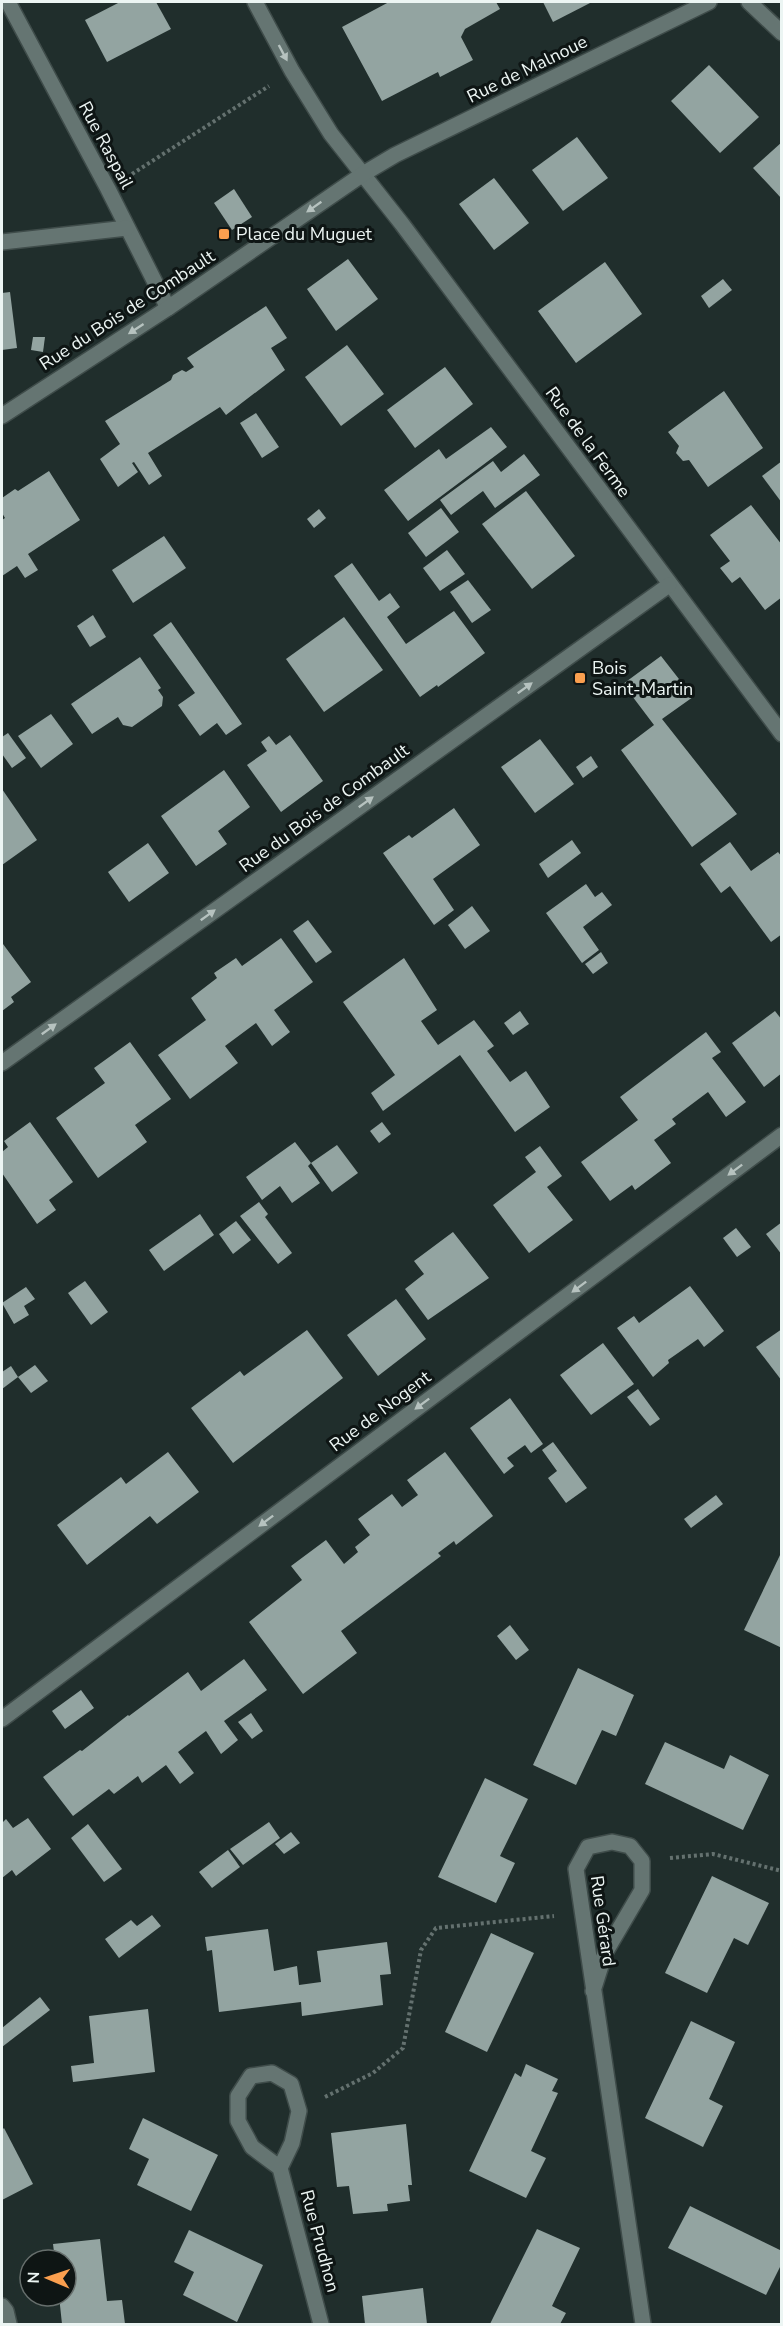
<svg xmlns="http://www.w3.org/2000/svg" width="783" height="2326" font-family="'Nunito Sans',sans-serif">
<rect width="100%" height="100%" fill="#202e2c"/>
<g fill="#93a4a1">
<path d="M120 2H156L171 29 107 62 85 20Z"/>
<path d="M389 2H496L500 9 465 29 461 37 473 60 440 77 438 72 382 101 342 27Z"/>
<path d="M543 2H592L553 22Z"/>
<path d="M709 65 759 117 720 153 671 101Z"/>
<path d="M577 137 608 178 563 211 532 170Z"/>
<path d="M782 142V199L753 168Z"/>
<path d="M494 178 529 223 494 250 459 204Z"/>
<path d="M234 189 252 217 232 230 214 203Z"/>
<path d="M348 259 378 299 336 331 307 289Z"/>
<path d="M605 262 642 314 576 363 538 311Z"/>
<path d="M723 279 732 290 709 308 701 296Z"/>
<path d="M10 292 17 348 2 350V293Z"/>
<path d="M266 306 287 338 271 348 285 370 226 415 220 407 148 453 162 476 149 485 134 462 132 463 138 472 118 487 100 459 120 444 105 421 171 380 173 375 182 370 186 372 194 367 187 358Z"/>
<path d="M33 337H45L43 352 31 350Z"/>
<path d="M347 345 384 394 341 426 305 377Z"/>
<path d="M445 367 473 404 415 448 387 410Z"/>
<path d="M724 391 763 448 708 487 689 460 683 461 676 453 679 446 668 432Z"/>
<path d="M256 413 279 447 262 458 240 423Z"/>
<path d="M491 427 507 447 408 521 384 490 439 449 446 459Z"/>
<path d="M524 454 540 475 495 508 483 491 451 515 440 500 493 461 501 472Z"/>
<path d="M782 461V503L762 476Z"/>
<path d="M49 471 80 520 28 554 38 570 25 578 17 566 2 576V520L5 518 2 513V498L15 489 18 491Z"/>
<path d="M526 491 575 556 532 589 482 524Z"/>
<path d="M751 505 782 545V597L765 610 740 577 732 583 720 568 730 561 710 535Z"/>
<path d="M441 508 459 532 426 557 408 533Z"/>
<path d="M319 509 326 518 314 528 307 519Z"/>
<path d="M164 536 186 568 133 603 112 570Z"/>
<path d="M447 550 465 574 440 591 423 568Z"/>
<path d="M352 563 379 601 390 593 400 607 387 617 406 644 454 611 485 653 438 687 437 685 420 697 334 576Z"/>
<path d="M468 580 491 610 472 623 450 592Z"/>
<path d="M93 615 106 637 90 647 77 626Z"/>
<path d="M344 617 383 670 324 712 286 659Z"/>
<path d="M171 622 242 724 226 735 217 723 200 736 178 705 195 693 153 635Z"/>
<path d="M661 656 693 697 662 719 737 814 692 847 621 750 654 725 623 684Z"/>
<path d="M140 657 161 688 158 690 163 697 162 706 132 727 123 725 118 717 92 734 71 704Z"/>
<path d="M51 714 73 744 41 768 18 736Z"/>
<path d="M8 733 26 758 12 768 2 754V737Z"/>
<path d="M290 735 323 781 281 812 247 765 267 751 261 742 269 736 276 745Z"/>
<path d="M540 739 574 784 535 813 501 767Z"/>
<path d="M591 756 598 767 583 778 576 767Z"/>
<path d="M224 770 250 807 218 831 227 844 196 866 161 816Z"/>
<path d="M2 789 37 840 2 865Z"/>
<path d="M454 808 480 845 433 879 454 910 434 925 383 853 409 835 412 838Z"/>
<path d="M572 840 581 853 548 878 539 864Z"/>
<path d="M730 842 751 871 778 852 782 857V934L771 942 730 886 721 893 700 864Z"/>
<path d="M148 843 169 873 129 902 108 872Z"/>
<path d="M586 884 595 897 602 892 612 905 583 927 599 950 582 963 546 913Z"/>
<path d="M472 906 490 931 465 949 448 925Z"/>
<path d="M308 920 332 952 316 963 293 931Z"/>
<path d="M281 938 313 982 274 1010 290 1032 272 1046 256 1023 225 1046 238 1063 190 1099 158 1055 206 1020 191 998 217 978 214 973 236 958 242 966Z"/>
<path d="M3 944 31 982 11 997 14 1002 2 1011V945Z"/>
<path d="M601 952 608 963 593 974 585 964Z"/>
<path d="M404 958 437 1010 421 1021 438 1045 474 1020 494 1046 487 1051 510 1082 526 1071 550 1107 515 1132 460 1055 383 1111 371 1093 395 1075 343 1002Z"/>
<path d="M520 1011 529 1024 513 1035 504 1023Z"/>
<path d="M775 1011 782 1020V1073L764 1087 732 1043Z"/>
<path d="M706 1032 721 1052 712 1058 746 1102 726 1117 708 1092 672 1119 676 1124 654 1140 671 1163 635 1190 632 1185 610 1201 581 1162 638 1120 620 1097Z"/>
<path d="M130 1042 171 1099 135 1125 147 1142 98 1178 56 1118 105 1083 94 1068Z"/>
<path d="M30 1122 73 1182 49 1200 56 1210 37 1224 2 1173V1152L8 1147 4 1141Z"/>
<path d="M382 1122 391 1134 379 1143 370 1131Z"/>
<path d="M295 1142 311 1163 337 1145 358 1173 332 1192 311 1163 308 1166 320 1183 292 1203 280 1186 262 1200 246 1177Z"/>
<path d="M540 1146 562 1176 547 1187 573 1220 529 1253 493 1205 536 1172 525 1157Z"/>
<path d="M259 1202 268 1214 265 1217 292 1253 278 1264 240 1216Z"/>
<path d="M200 1214 214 1235 164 1271 149 1250Z"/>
<path d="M236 1221 251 1240 233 1254 219 1234Z"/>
<path d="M782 1222V1255L766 1234Z"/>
<path d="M736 1228 751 1247 737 1257 723 1238Z"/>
<path d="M453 1232 489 1278 428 1320 405 1289 424 1274 414 1261Z"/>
<path d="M85 1281 108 1312 91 1325 68 1293Z"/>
<path d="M690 1286 724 1331 704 1347 698 1339 668 1360 669 1363 653 1377 617 1328 634 1316 639 1323Z"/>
<path d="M26 1287 35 1299 24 1306 29 1315 14 1324 2 1303Z"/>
<path d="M396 1299 426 1339 378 1376 347 1335Z"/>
<path d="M782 1329V1381L756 1347Z"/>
<path d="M307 1330 343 1378 233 1463 191 1408 240 1371 244 1376Z"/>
<path d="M603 1343 634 1384 591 1415 560 1375Z"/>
<path d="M35 1365 48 1381 31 1393 18 1377Z"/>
<path d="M11 1366 18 1377 2 1389V1372Z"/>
<path d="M638 1389 660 1419 650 1426 627 1397Z"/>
<path d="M510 1398 543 1444 531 1453 525 1445 507 1458 514 1466 504 1474 470 1428Z"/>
<path d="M553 1442 587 1488 566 1503 548 1478 557 1471 542 1450Z"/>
<path d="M168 1452 199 1492 157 1524 150 1516 87 1565 57 1525 121 1477 126 1484Z"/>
<path d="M445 1452 493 1516 456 1545 454 1541 438 1553 441 1556 341 1631 357 1653 303 1694 249 1622 302 1580 291 1566 326 1540 344 1564 358 1552 355 1547 370 1535 358 1519 392 1494 402 1507 418 1495 407 1480Z"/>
<path d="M716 1495 723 1504 691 1528 684 1519Z"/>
<path d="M782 1551V1648L744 1630Z"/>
<path d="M510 1625 529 1650 516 1660 497 1636Z"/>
<path d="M244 1659 267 1690 224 1721 238 1740 221 1754 206 1731 178 1752 194 1773 180 1784 166 1765 142 1783 138 1776 114 1794 109 1789 73 1816 43 1777 80 1750 82 1751 128 1715 129 1716 188 1672 201 1691Z"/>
<path d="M578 1668 634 1695 616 1736 602 1730 576 1785 533 1765Z"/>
<path d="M81 1690 94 1708 65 1729 52 1711Z"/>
<path d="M251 1713 263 1731 252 1739 238 1722Z"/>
<path d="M665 1742 724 1769 730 1755 769 1775 743 1830 645 1784Z"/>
<path d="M485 1778 528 1799 500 1856 515 1863 496 1903 438 1877Z"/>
<path d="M28 1818 51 1849 16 1876 12 1870 2 1878V1823L6 1819 13 1828Z"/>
<path d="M269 1822 280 1838 243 1865 230 1849Z"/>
<path d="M88 1824 122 1869 104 1882 71 1838Z"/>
<path d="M291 1832 300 1843 284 1854 275 1844Z"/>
<path d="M228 1850 240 1867 212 1888 199 1872Z"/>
<path d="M712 1876 769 1903 748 1945 734 1938 707 1993 665 1973Z"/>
<path d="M152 1915 161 1926 119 1958 105 1939 131 1920 137 1926Z"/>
<path d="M268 1929 274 1971 297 1966 299 1985 321 1982 317 1951 387 1942 391 1974 380 1975 383 2005 302 2016 301 2002 219 2012 212 1950 207 1951 205 1937Z"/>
<path d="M491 1933 534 1953 487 2052 445 2032Z"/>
<path d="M40 1997 50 2010 2 2047V2028Z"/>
<path d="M148 2009 155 2072 73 2082 71 2066 94 2063 89 2016Z"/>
<path d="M691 2021 735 2042 709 2099 723 2106 703 2147 645 2118Z"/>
<path d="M526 2064 558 2079 552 2091 558 2093 531 2151 546 2158 526 2198 469 2171 515 2073 521 2077Z"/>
<path d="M143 2118 218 2155 191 2211 137 2185 149 2159 129 2149Z"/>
<path d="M406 2124 412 2185H408L410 2201 387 2204 388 2211 353 2214 349 2186 337 2187 331 2133Z"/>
<path d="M4 2128 33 2184 2 2200V2130Z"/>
<path d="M690 2206 782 2251V2263L766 2295 668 2248Z"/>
<path d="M537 2229 580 2248 552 2306 566 2313 560 2324H490Z"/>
<path d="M189 2230 263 2265 237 2322 183 2295 194 2272 174 2262Z"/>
<path d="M100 2239 107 2301 122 2300 125 2324H62L59 2296H66V2260H55L53 2244Z"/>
<path d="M423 2288 427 2324H365L362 2296Z"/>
</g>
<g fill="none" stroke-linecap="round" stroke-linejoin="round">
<g stroke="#3f4c4a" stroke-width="18">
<g id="lane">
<path d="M593 1991 605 1953 642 1890V1861L630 1846 612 1842 588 1847 576 1869 643 2324"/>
<path d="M280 2168 292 2143 299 2111 291 2084 272 2073 251 2076 238 2096V2121L252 2147 280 2168 321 2324"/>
<path d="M2 2306 6 2311 9 2324"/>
</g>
</g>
<g stroke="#3f4c4a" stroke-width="18">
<g id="street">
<path d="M8 2 108 189 168 308"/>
<path d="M255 2 292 71 331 134 402 224 782 734"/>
<path d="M749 2 782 33"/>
<path d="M2 242 127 228"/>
<path d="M2 416 168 308 363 174 395 155 709 2"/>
<path d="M2 1063 669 585"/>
<path d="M2 1719 782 1135"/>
</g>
</g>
<g stroke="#64716f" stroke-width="4" stroke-dasharray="3 3" stroke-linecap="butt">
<path d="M132 174 269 86"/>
<path d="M670 1858 713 1854 782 1871"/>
<path d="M325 2097 373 2073 403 2048 421 1950 436 1928 554 1916"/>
</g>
<use href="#lane" stroke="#657572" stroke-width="15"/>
<use href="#street" stroke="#657572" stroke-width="15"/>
</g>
<defs><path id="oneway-solid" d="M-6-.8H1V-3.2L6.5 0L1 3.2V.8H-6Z" transform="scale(1.5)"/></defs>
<g fill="#b6c2bf">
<use href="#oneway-solid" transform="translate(283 53) rotate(62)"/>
<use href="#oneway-solid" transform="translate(314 207) rotate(145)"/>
<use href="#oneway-solid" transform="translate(136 329) rotate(147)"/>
<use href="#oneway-solid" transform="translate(525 688) rotate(-36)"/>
<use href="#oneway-solid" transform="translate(366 802) rotate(-36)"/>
<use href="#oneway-solid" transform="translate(208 915) rotate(-36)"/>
<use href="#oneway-solid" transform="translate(49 1029) rotate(-36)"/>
<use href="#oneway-solid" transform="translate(735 1170) rotate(143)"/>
<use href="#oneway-solid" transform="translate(579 1287) rotate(143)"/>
<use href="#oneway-solid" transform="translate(422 1404) rotate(143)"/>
<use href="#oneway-solid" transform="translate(266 1521) rotate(143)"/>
</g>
<g fill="#fa9f4f" stroke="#0e1514" stroke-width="2">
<rect x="218" y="228" width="12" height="12" rx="3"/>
<rect x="574" y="672" width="12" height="12" rx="3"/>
</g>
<g text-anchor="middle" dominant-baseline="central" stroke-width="6" stroke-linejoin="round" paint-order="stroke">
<g font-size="18" fill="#ecf5f3" stroke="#0e1514">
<text transform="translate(527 69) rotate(-26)">Rue de Malnoue</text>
<text transform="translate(106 145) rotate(62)">Rue Raspail</text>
<text transform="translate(127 310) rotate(-33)">Rue du Bois de Combault</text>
<text transform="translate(588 442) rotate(54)">Rue de la Ferme</text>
<text transform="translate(324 808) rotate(-36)">Rue du Bois de Combault</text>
<text transform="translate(380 1411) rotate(-37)">Rue de Nogent</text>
<text transform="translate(603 1921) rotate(82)">Rue Gérard</text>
<text transform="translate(320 2241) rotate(75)">Rue Prudhon</text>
</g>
<g font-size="18" fill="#ecf5f3" stroke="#0e1514" text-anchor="start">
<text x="236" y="234">Place du Muguet</text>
<text x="592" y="668">Bois<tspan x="592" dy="21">Saint-Martin</tspan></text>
</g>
</g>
<rect width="783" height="2326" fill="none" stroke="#ecf5f3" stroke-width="6"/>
<g transform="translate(48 2278) rotate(272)"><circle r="28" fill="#0e1514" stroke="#676f6d" stroke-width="1.5"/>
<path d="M0-4.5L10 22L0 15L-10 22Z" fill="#fa9f4f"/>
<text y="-9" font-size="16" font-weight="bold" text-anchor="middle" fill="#ecf5f3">N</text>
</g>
</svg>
